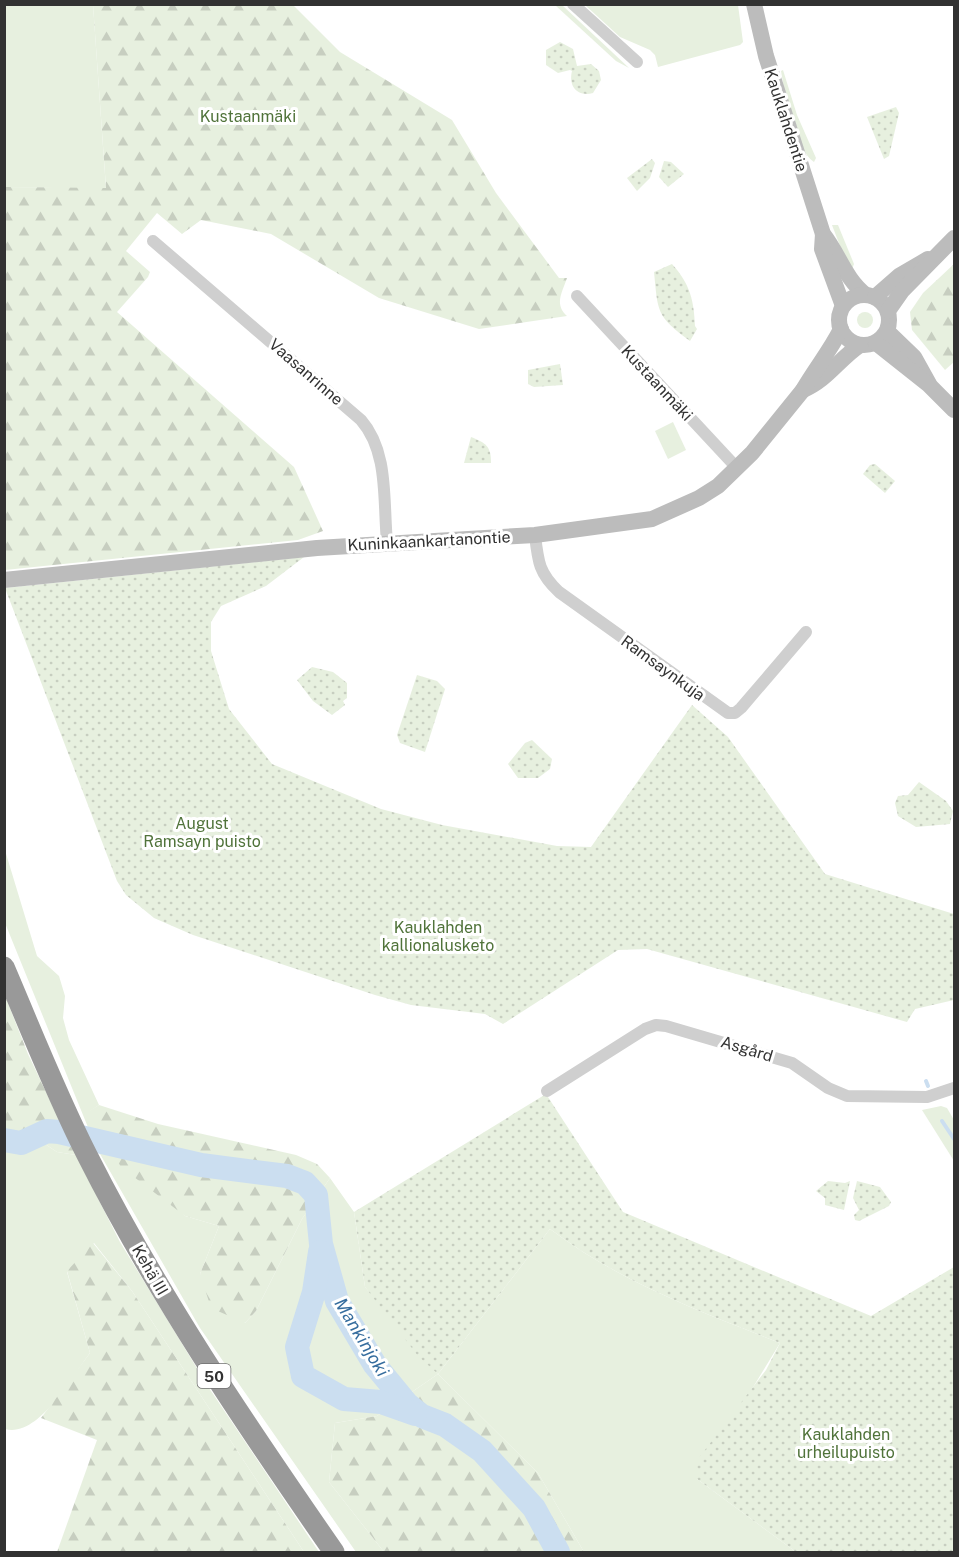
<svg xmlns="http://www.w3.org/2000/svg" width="959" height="1557" font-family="'Public Sans',sans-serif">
<defs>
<pattern id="forest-firs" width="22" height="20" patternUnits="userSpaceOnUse" patternTransform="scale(1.5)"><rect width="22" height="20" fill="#e7f0df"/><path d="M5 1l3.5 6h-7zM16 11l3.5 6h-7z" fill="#c7cec0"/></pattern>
<pattern id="park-dots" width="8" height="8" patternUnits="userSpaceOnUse" patternTransform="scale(1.5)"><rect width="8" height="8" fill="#e7f0df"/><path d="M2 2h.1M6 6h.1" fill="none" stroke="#c7cec0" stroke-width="1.8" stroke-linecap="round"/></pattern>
</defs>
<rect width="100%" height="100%" fill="#fff"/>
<g fill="#e7f0df">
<path d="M5 5H93L106 189 5 187Z"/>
<path d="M555 5H562L629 68 616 61Z"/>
<path d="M585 5H738L743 42 740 45 658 67 655 55 650 50 620 37Z"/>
<path d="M783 70 797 115 816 158 814 162C794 148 785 95 781 71Z"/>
<path d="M832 225H838L854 264 852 269 845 259Z"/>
<circle cx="865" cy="320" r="8"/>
<path d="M673 422 686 450 668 459 655 431Z"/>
<path d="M4 847 37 956 59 976 65 996 63 1018 69 1040 99 1105 90 1111 185 1216 219 1226 200 1274 245 1323 256 1311 302 1219 330 1178 354 1212 365 1287 438 1374 550 1229C620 1282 699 1311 780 1343L697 1479 796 1552H584L538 1473 438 1374 377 1416 335 1423 329 1482 384 1552H356L200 1328 96 1147 5 923Z"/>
<path d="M941 1106 947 1108 954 1120V1161L922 1110Z"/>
<path d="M45 1144 57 1152 76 1155 120 1242 209 1388 319 1552H304L132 1291 94 1243 67 1272 90 1353C72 1376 39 1438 5 1429V1150L26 1153Z"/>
</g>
<g fill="url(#forest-firs)">
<path d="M93 5H293L340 52 452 120 496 193 559 278H567C562 293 554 304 567 316L479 329 379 298 271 234 201 220 182 234 157 213 126 251 150 272 148 277 117 312 294 467 323 531 298 540 5 570V187L106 188Z"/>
<path d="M954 264V362L945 370 912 330 910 312 923 293Z"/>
<path d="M4 993 28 1054 76 1155 57 1152 45 1144 26 1153 5 1150Z"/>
<path d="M99 1105 158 1124 296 1155 317 1164 330 1178 302 1219 256 1311 245 1323 211 1308 200 1274 219 1226 185 1216 121 1167 89 1111Z"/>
<path d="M93 1243 132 1291 304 1552H57L97 1440 41 1418 90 1353 67 1271Z"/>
<path d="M438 1374 538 1473 584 1552H563L558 1544 543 1552H384L329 1482 335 1423 377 1416Z"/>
</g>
<g fill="url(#park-dots)">
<path d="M560 42 573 49 577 66 591 64 599 71 601 80 593 93C578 97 568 87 572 71L570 70 558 73 546 65V50Z"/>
<path d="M896 107 899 113 889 156 884 159 867 117Z"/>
<path d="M652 159 655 163 650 178 637 191 627 178Z"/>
<path d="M664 161 671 162 684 174 668 187 659 177Z"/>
<path d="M672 264C690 284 694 300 695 326L697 329 690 341C656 316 658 312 654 272Z"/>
<path d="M560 364 563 385 534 387 528 384V370Z"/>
<path d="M471 437C486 443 491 446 491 463H464Z"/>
<path d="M875 464 895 481 885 493 863 474 870 465Z"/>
<path d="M304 557 266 586 221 606 211 622V651L229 709 272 764 381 809 442 825 557 846 591 847 692 705 728 737 825 874 954 914V1000L915 1009 907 1022 647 949 618 950 503 1024 485 1014 411 1005 375 995 193 935 154 918 126 895 117 881 5 588Z"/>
<path d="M312 667 333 672 347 683V698L343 701 345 705 332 715 313 701 297 680Z"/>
<path d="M417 675 437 681 445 689 425 752 400 743 397 735Z"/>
<path d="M532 740 552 759 550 769 538 778H518L508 764 525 743Z"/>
<path d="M919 782 946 801 953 811 950 824 916 827 898 816 895 803 898 796 908 795Z"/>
<path d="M546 1094 623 1212 871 1316 954 1267V1552H796L697 1479 695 1463 766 1370 780 1343C699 1311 620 1282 550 1229L438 1374 418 1356 365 1287 354 1212Z"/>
<path d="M828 1181 845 1183 850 1181 844 1210 825 1205V1198L816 1191Z"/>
<path d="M857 1181 880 1187 891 1202 889 1206 859 1221 855 1220 854 1215 859 1210 853 1198Z"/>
</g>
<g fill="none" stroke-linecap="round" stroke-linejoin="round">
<g stroke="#cbdef0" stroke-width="4">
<path d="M926 1081 928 1086"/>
<path d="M942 1121 954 1139"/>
</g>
<g stroke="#cbdef0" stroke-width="24">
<path d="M4 1140 21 1143 47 1131 59 1132 201 1165 287 1176 305 1183 316 1195 321 1244 337 1301 375 1365 407 1404 422 1416 445 1425 482 1451 534 1508 558 1552"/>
<path d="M320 1252 314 1292 297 1347 303 1376 344 1399 381 1402 415 1414"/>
</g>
<g stroke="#cfcfcf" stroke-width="12">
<path d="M573 4 637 62"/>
<path d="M153 241 361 420C389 452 383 501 387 542"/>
<path d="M577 296 737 468"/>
<path d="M535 535C538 562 539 573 559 592L728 713H735L741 708 806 632"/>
<path d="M547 1091 645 1029 656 1025 666 1026 792 1063 828 1088 847 1096 927 1097 954 1088"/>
</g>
<g stroke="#bcbcbc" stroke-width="16">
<path d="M754 4 766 56 823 234C839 254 845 279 866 295"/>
<path d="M823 234 822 249 843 306"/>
<circle cx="864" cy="320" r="25"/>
<path d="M875 297 899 276 928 259"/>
<path d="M888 311 902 291 954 238"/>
<path d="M887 331 914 357 929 384"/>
<path d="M876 343 929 385 954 410"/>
<path d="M803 390C827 380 839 359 860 345"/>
<path d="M4 580 317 548 535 535 652 519 699 498 718 486 752 453 803 390C815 369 830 351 841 329"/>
</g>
<path stroke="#999" stroke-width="21" d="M4 967C31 1030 56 1094 87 1155 157 1294 245 1424 334 1552"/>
</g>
<g text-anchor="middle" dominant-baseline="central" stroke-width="6" stroke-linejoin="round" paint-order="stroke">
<rect fill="#fff" stroke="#707070" stroke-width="1.5" x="197.5" y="1364" width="33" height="24" rx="4.5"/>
<g font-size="15" font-weight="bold" fill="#323232">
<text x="214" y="1376">50</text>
</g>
<g font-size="16" fill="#50733a" stroke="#fff">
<text x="248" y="116">Kustaanmäki</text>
<text x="202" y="823">August<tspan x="202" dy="18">Ramsayn puisto</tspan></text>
<text x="438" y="927">Kauklahden<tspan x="438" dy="18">kallionalusketo</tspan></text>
<text x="846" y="1434">Kauklahden<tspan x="846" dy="18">urheilupuisto</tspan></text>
</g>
<g font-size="16" fill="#323232" stroke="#fff">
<text transform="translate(786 120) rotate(72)">Kauklahdentie</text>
<text transform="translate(306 372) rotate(41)">Vaasanrinne</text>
<text transform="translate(657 383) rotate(47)">Kustaanmäki</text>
<text transform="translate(429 541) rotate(-3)">Kuninkaankartanontie</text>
<text transform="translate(663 668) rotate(36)">Ramsaynkuja</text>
<text transform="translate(747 1049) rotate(17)">Asgård</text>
<text transform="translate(150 1270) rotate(60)">Kehä III</text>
</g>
<g font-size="18" font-style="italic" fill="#366d9e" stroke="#fff">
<text transform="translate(362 1337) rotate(59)">Mankinjoki</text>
</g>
</g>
<rect width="959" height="1557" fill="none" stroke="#323232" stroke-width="12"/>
</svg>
